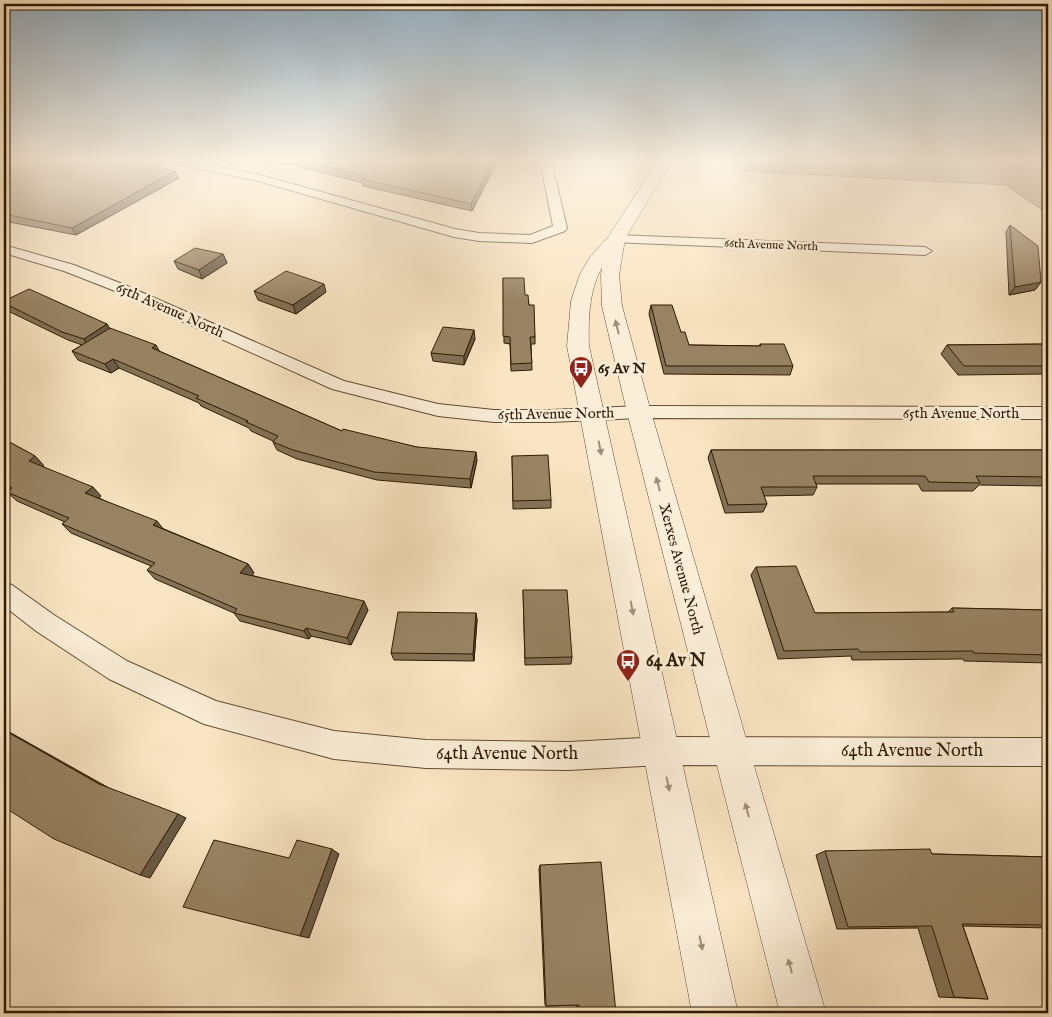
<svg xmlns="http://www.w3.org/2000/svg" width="1052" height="1017" font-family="'IM FELL English',serif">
<rect width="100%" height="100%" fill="#f9e5c3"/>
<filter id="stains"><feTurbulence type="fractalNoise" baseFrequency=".004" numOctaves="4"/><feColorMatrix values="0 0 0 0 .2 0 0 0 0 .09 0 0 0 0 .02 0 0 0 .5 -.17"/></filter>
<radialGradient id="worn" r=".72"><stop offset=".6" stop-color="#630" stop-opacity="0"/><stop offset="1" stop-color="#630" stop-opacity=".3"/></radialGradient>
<path fill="#b4a081" stroke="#7e6a4d" d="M754 160H969L1048 170V214L1006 185 743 171Z"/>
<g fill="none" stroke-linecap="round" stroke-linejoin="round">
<g stroke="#614d31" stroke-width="2">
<g id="minor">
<path d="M166 160H187L260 175 455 229 479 233 530 235 553 226 540 160H551L567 228 565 231 532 243 479 241 454 237 258 181 172 163Z"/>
<path d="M616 235 925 247 932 251 925 255 611 242 609 239Z"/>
<path d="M4 245 74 265 125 285 344 381 438 404 494 410H551L639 406 1048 407V419L639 418 551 422H494L438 416 332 389 115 291 64 271 4 253Z"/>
<path d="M4 582 12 585 54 615 127 661 216 701 334 731 426 740 569 742 661 737 1048 738V766L661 765 569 770 426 768 334 759 204 724 109 679 36 631 4 606Z"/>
</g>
</g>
<g stroke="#614d31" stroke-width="1">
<path id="tertiary" d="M658 160H672L625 239 619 275 622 306 651 412 826 1013H780L627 412 602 306 601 275 602 267C589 291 588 319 589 346L738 1013H692L567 346 571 301 580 274 590 257 609 236Z"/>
</g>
<use href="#minor" fill="#fbeed8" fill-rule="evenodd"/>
<use href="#tertiary" fill="#fbeed8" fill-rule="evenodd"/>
</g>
<g fill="#837257" stroke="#2e1a00">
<path d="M4 160H160L158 166 179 178 76 235 4 221Z"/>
<path d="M255 160H498L472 211 363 186V183L276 161 273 163Z"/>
<path d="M1010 225 1041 282 1035 290 1009 295 1006 232Z"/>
<path d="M223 254 227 263 202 279 178 269 174 261Z"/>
<path d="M503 278 525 295 529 305 535 337V344H531L532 370 511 371 510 344 504 343Z"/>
<path d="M254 291 326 292 296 314 258 300Z"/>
<path d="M4 301 107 324 109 328 159 351 342 431 477 460 471 488 377 480 297 459 277 450 273 442V441L251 431 249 428 201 406 199 403 119 368 111 373 78 360 72 351 82 345 68 340 8 311 4 305Z"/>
<path d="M651 305 681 332 689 345 760 346V344L793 366 790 375 664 374 649 314Z"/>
<path d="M475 339 464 365 433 361 431 353Z"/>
<path d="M1048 344V374L958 375 941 354 947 345Z"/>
<path d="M4 439 35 456 44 466 43 467 101 496 99 498 164 529 248 564 254 573 251 575 368 610 351 645 311 636 309 639 240 621 234 613 155 579 147 570 151 566 71 533 62 524 65 522 17 501 7 492 10 490 4 486Z"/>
<path d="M711 450H1048V486L979 485 973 491H922L918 484H816L817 487 813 495 764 496 767 504 763 512 725 513 708 458Z"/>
<path d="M512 456 551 500V508L513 509Z"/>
<path d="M756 567 815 613 948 612 952 608 1048 610V663L964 661 963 659 852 660 851 656 778 659 751 575Z"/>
<path d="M523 590 572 657 571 664 525 665Z"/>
<path d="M476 613 477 620 474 661 394 660 391 653Z"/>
<path d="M825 851 1048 857V928L963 926 988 999 939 997 918 928 837 929 816 855Z"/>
<path d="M540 865 616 1013H577L576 1005 546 1006 545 1005 539 869Z"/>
</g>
<g fill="#6a5c47" stroke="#2e1a00">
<path d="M155 160H160L157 172 153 165Z"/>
<path d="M272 160H276V161L273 163Z"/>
<path d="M494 160H498L472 211 471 204Z"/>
<path d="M175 171 179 178 76 235 72 228Z"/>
<path d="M223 254 227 263 202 279 199 270Z"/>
<path d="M1041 282 1035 290 1009 295 1015 287Z"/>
<path d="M324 284 326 292 296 314 293 305Z"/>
<path d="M107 324 112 333 89 348 84 339Z"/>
<path d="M474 330 475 339 464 365V356Z"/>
<path d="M156 345 161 354 152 348Z"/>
<path d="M113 359 119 368 111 373 105 364Z"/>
<path d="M476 452 477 460 471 488 470 479Z"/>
<path d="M35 456 44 466 38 470 29 461Z"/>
<path d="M93 487 101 496 94 503 85 493Z"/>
<path d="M157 521 164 530 153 525Z"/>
<path d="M248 564 254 573 246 582 240 573Z"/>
<path d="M364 601 368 610 351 645 347 638Z"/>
<path d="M476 613 477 620 474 661 473 654Z"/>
<path d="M306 628 311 636 309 639 304 631Z"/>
<path d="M4 729 109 788 99 784 4 730Z"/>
<path d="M178 814 186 818 150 878 140 875Z"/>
<path d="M332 849 339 854 309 938 300 936Z"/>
</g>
<g fill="#988465" stroke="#2e1a00">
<path d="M4 160H155L153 165 175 171 72 228 4 214Z"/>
<path d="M297 160H494L471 204 362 179 365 176Z"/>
<path d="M1010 225 1038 246 1041 282 1015 287Z"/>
<path d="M195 248 223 254 199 270 174 261Z"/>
<path d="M286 271 324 284 293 305 254 291Z"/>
<path d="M503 278H524L525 295H528L529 305H534L535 337H530L532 363 511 364 510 337 503 336Z"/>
<path d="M29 289 107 324 84 339 62 332 4 303V301Z"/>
<path d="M651 305H672L681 332H685L689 345 761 346 760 344H784L793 366H666Z"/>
<path d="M443 327 474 330 464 356 431 353Z"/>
<path d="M110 328 156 345 152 348 342 431 343 429 417 447 476 452 470 479 374 472 293 450 273 442 278 436 246 422 248 421 196 398 199 396 113 359 105 364 72 351Z"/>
<path d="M1048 344V366H964L947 345Z"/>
<path d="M4 439 35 456 29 461 93 487 85 493 157 521 153 525 248 564 240 573 364 601 347 638 306 628 304 631 234 613 237 609 147 570 155 563 62 524 69 518 7 492 12 488 4 482Z"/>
<path d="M711 450H1048V477L976 476 980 483 929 482 925 476H813L817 487H761L767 504 728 505Z"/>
<path d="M548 455 551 500 513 501 512 456Z"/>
<path d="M796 566 815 613 954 612 952 608 1048 610V655L974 653 973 651 860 652 858 649 784 651 756 567Z"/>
<path d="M523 590H567L572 657 525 658Z"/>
<path d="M398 612 476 613 473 654 391 653Z"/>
<path d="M4 730 99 784 178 814 140 875 54 839 4 807Z"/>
<path d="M214 840 289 858 297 840 332 849 300 936 183 907Z"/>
<path d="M930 849 932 854 1048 857V925L962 924 988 999 954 997 932 926 848 927 825 851Z"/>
<path d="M601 862 616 1013H579V1005L546 1006 540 865Z"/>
</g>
<defs><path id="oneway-solid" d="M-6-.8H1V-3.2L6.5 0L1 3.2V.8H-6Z" transform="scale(1.25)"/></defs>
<g fill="#9f8f77">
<use href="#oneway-solid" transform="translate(617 327) rotate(-104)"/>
<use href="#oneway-solid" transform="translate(600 448) rotate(79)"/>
<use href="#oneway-solid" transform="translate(658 484) rotate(-105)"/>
<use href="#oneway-solid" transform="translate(632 608) rotate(79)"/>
<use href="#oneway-solid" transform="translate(668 784) rotate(78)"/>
<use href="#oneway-solid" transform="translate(747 810) rotate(-105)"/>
<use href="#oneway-solid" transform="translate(701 943) rotate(78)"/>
<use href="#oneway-solid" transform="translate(790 966) rotate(-105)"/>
</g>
<linearGradient id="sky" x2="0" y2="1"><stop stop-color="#93acbf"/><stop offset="0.53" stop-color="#fcf3e4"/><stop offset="1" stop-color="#fcf3e4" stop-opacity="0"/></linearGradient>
<rect width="1052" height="302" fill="url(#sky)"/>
<defs>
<g id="bus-pin" transform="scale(1.25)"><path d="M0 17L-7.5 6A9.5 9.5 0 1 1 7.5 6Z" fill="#8f2418" stroke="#fbeed8"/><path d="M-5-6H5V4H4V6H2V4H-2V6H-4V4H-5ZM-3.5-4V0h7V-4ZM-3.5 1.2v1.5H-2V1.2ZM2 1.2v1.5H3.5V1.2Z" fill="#fff"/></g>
</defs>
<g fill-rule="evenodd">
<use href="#bus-pin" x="581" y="368"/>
<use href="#bus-pin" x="628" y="661"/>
</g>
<g text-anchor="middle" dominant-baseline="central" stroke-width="5" stroke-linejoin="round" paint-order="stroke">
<g font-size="12" fill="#2e1a00" stroke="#fbeed8">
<text transform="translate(771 245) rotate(2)">66th Avenue North</text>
</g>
<g font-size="15" fill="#2e1a00" stroke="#fbeed8">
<text transform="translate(170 310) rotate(24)">65th Avenue North</text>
<text x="961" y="413">65th Avenue North</text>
<text transform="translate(556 414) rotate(-1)">65th Avenue North</text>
<text transform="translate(681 569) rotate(75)">Xerxes Avenue North</text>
</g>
<g font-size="15" font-weight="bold" fill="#2e1a00" stroke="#fbeed8" text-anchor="start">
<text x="598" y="368">65 Av N</text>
</g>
<g font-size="18" font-weight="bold" fill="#2e1a00" stroke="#fbeed8" text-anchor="start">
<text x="646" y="661">64 Av N</text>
</g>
<g font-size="18" fill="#2e1a00" stroke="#fbeed8">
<text x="912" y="751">64th Avenue North</text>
<text x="507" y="754">64th Avenue North</text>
</g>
</g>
<rect width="1052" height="1017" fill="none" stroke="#f9e5c3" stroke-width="20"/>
<rect x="5" y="5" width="1042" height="1007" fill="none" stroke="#2e1a00" stroke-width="2.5"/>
<rect x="10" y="10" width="1032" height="997" fill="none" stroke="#2e1a00"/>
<rect width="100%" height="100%" filter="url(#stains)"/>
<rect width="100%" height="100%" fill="url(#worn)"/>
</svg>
